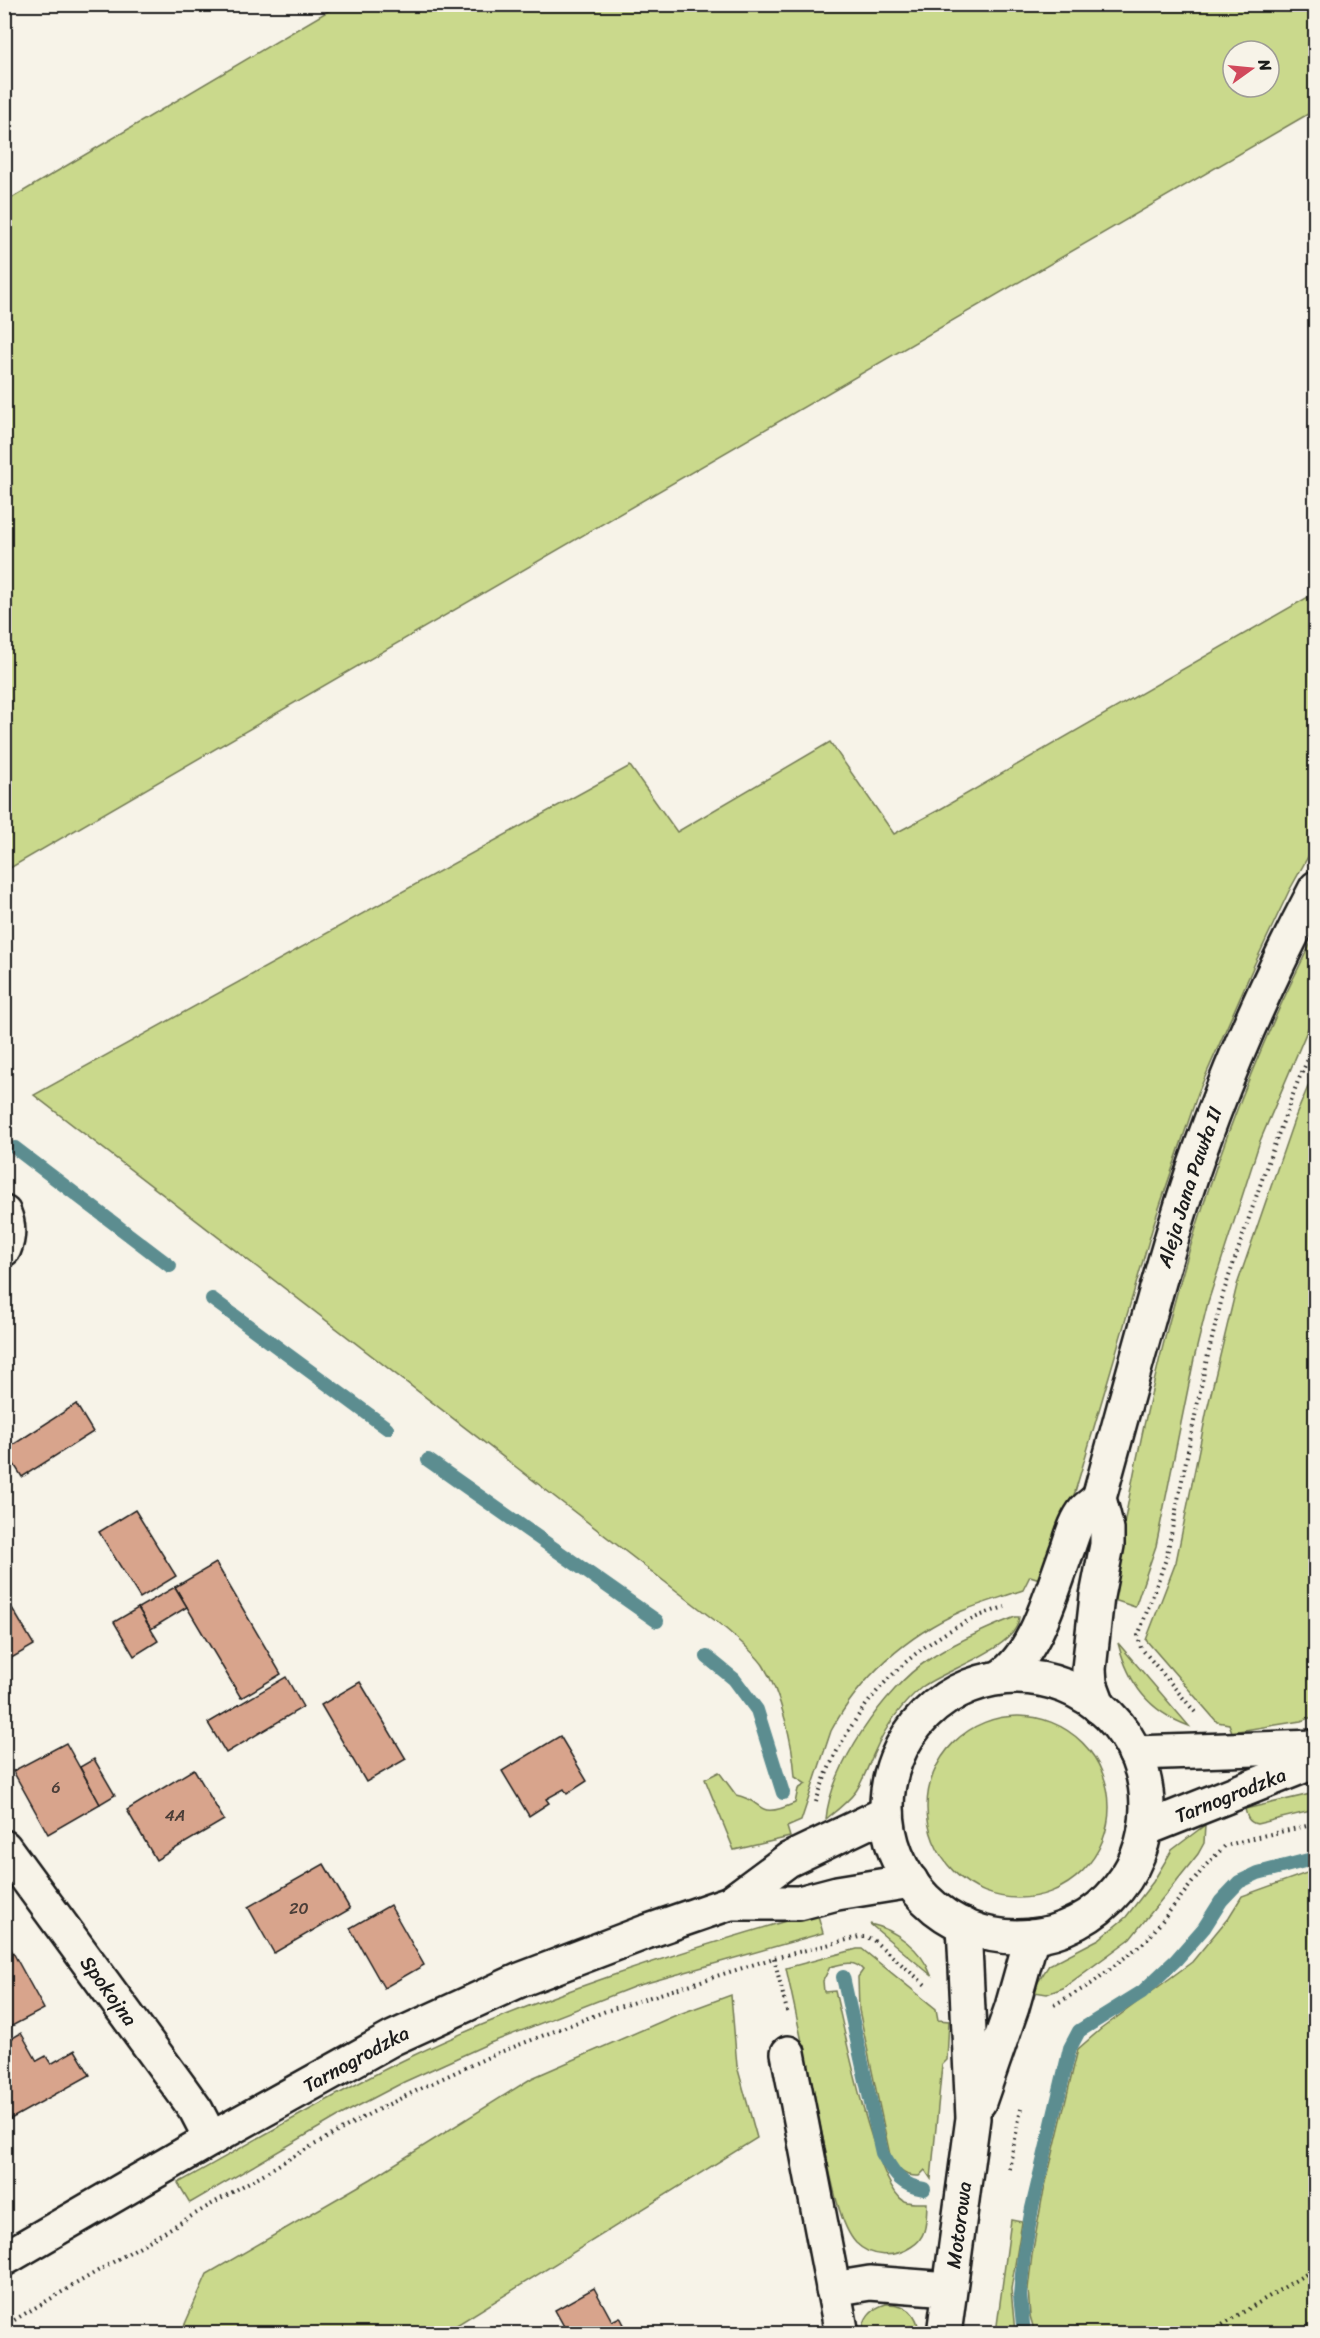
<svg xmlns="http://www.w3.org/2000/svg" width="1320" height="2338" font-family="Sriracha,sans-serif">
<rect width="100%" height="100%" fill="#f7f3e8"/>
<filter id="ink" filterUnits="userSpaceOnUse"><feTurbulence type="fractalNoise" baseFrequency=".0167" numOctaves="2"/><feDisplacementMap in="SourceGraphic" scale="12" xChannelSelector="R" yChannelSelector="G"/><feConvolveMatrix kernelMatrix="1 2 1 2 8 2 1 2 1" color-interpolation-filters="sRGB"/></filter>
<g filter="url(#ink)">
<g fill="#cad98c" stroke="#737a54" stroke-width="1.5" fill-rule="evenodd">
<path d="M340 4 1315 5V110L5 871V202ZM1233 51H1269V87H1233Z"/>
<path d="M1315 593V844L1289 891 1255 963 1198 1093 1154 1223 1075 1492 1043 1580 1030 1576 1023 1590C1003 1597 982 1603 962 1611 907 1635 859 1678 831 1731L801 1821 787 1827 790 1837 734 1850 705 1779 719 1772 736 1795C766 1801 755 1821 795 1803L798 1789 806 1784 795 1777C793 1743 781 1694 763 1665 754 1652 738 1640 726 1629L34 1095 630 766 677 832 830 742 894 834 937 811Z"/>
<path d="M1315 935V1012L1260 1141 1208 1302 1194 1359 1156 1546 1135 1607 1111 1599C1148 1371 1208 1141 1315 935Z"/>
<path d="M1315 1070V1716L1301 1721 1232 1732 1229 1724 1217 1722 1146 1640 1176 1562 1207 1410 1237 1285 1294 1120Z"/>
<path d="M1015 1617H1019C1019 1648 944 1670 922 1687 900 1705 885 1728 874 1753 868 1766 864 1779 856 1791 848 1802 836 1811 826 1819 830 1768 885 1688 928 1660 955 1642 985 1629 1015 1617Z"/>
<path d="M1118 1643 1189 1726C1148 1711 1129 1684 1118 1643Z"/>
<circle cx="1018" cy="1807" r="91"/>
<path d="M1315 1793V1810L1257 1824C1248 1822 1247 1817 1245 1809Z"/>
<path d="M1205 1825 1204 1843 1198 1854 1130 1939 1063 1988 1047 1994 1034 1992 1038 1982 1049 1965 1099 1939 1126 1917 1153 1882 1172 1850Z"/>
<path d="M1315 1870V2333H1035L1030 2316 1028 2289 1032 2255 1042 2199 1078 2049 1101 2029 1192 1962 1229 1917 1242 1896Z"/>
<path d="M817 1912 823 1933 636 1986 490 2043 404 2082 337 2117 190 2203 178 2183C255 2141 331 2095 410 2057 540 1995 678 1952 817 1912Z"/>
<path d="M870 1924C895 1929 922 1950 931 1975Z"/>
<path d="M857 1949H862L936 2009 938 2020 949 2021 947 2060 942 2065 931 2179 925 2170 919 2176C905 2177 899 2170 891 2160L859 2010 858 1977 863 1970C853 1959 843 1964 830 1967L823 1981 824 1992 835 1991C844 2028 875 2185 904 2201 911 2204 920 2203 927 2203 926 2220 928 2237 911 2247 894 2258 871 2258 856 2243 836 2222 827 2154 820 2125 809 2073 797 2020 786 1968Z"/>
<path d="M731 1995 737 2066 757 2138 444 2333H181L207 2274 371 2179 532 2078 674 2016Z"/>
<path d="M1011 2220 1022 2222 1011 2289 1015 2333H996Z"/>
<path d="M886 2304C906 2303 918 2313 919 2333H862C864 2317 870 2309 886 2304Z"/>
</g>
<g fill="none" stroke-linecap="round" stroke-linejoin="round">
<g stroke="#5c8d90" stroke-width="14">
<path d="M15 1148 170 1266"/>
<path d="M212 1299 387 1428"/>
<path d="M428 1460 657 1621"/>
<path d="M707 1657 734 1679 757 1710 783 1793"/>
<path d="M843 1977 882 2153C894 2173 899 2185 924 2189"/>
<path d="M1024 2334 1020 2295 1024 2254 1032 2208 1070 2048 1079 2031 1142 1992 1176 1960 1204 1928 1221 1901 1239 1882 1258 1873 1316 1858"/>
</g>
</g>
<g fill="#d8a48c" stroke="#1c1c1c" stroke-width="1.5">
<path d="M76 1404 93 1432 22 1477 5 1450Z"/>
<path d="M135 1510 176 1576 140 1598 99 1532Z"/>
<path d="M216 1563 281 1674 241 1698 175 1587Z"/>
<path d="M175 1587 187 1607 151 1629 138 1608Z"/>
<path d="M12 1608 34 1645 8 1660 4 1654V1613Z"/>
<path d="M138 1608 158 1641 134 1656 114 1622Z"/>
<path d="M286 1677 303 1707 226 1753 208 1723Z"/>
<path d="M360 1682 406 1759 366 1782 321 1705Z"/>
<path d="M560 1736 587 1781 567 1794 564 1789 546 1799 549 1803 529 1816 502 1771Z"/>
<path d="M66 1743 100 1804 48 1834 13 1771Z"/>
<path d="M94 1759 115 1795 100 1804 80 1767Z"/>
<path d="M194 1769 224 1820 156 1860 127 1810Z"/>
<path d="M324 1864 350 1909 274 1953 248 1907Z"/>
<path d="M390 1905 424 1965 384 1988 350 1928Z"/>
<path d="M5 1938 44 2009 8 2028 4 2022Z"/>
<path d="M21 2033 37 2061 46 2056 51 2064 75 2050 90 2075 7 2121 4 2117V2043Z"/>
<path d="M594 2288 612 2321 620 2317 629 2334H560L566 2330 555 2310Z"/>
</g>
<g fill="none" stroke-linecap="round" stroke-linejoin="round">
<g stroke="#1c1c1c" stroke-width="38">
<g id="minor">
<path d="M4 1213C9 1225 9 1237 4 1249"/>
<path d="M1135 1753 1316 1747"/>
<path id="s1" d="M1145 1829 1316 1761"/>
<path id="s2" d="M4 1847 181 2089 196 2110 211 2139"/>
<path d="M788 2053 842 2334"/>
<path d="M979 2102 1012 2007 1032 1936"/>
<path d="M833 2289 870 2283 949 2289"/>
<path id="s3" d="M944 2334 973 2118 964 1925"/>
</g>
</g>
<g stroke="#1c1c1c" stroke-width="38">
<g id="major">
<circle cx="1017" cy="1807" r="130"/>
<path d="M999 1678C1037 1654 1052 1589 1068 1548 1072 1536 1076 1521 1085 1510 1089 1506 1095 1502 1099 1498"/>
<path id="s4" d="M1099 1707 1090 1683 1089 1669 1097 1596 1107 1545V1529L1099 1498C1124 1408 1148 1317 1175 1227 1210 1110 1259 996 1316 888"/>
<path d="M730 1903 788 1860 887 1813"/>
<path id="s5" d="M4 2259 211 2139 393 2038 520 1980 646 1932 730 1903H799L837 1893 911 1881"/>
</g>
</g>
<g stroke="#1c1c1c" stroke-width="4" stroke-dasharray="1.5 4.5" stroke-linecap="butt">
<path d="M1195 1712 1141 1648 1138 1636 1166 1559 1205 1367 1223 1294 1267 1165 1298 1081 1316 1042"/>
<path d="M816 1802C844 1713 912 1634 1005 1607"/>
<path d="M774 1958 788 2015"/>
<path d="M1054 2005 1091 1984 1147 1940 1206 1865 1225 1846 1253 1838 1316 1824"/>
<path d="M1009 2169 1021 2109"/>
<path d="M4 2326 287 2160 371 2113 430 2084 493 2055 606 2011 774 1958 859 1937H867L873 1940 928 1987"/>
<path d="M1207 2334 1316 2268"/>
</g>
<use href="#minor" stroke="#f7f3e8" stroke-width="33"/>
<use href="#major" stroke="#f7f3e8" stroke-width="33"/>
</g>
</g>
<g text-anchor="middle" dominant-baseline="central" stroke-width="6" stroke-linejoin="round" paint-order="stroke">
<g font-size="16" fill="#4b3e38">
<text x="56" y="1787">6</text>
<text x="175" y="1815">4A</text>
<text x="299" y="1908">20</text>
</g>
<g font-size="20" fill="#1c1c1c" stroke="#f7f3e8">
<text stroke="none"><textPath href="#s4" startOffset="537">Aleja Jana Pawła II</textPath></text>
<text stroke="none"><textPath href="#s1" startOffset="92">Tarnogrodzka</textPath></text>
<text stroke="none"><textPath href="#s2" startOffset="178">Spokojna</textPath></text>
<text stroke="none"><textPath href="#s5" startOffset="405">Tarnogrodzka</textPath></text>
<text stroke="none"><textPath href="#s3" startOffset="110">Motorowa</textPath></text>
</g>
</g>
<rect width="1320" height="2338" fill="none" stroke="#f7f3e8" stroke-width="24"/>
<rect x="12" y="12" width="1296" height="2314" fill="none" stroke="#1c1c1c" stroke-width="2" filter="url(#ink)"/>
<g transform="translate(1251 69) rotate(75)"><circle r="28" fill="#f7f3e8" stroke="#9f9d96" stroke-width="1.5"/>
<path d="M0-4.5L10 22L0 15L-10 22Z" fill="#d1495b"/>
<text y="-9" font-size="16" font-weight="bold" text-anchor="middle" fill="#1c1c1c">N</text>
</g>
</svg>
